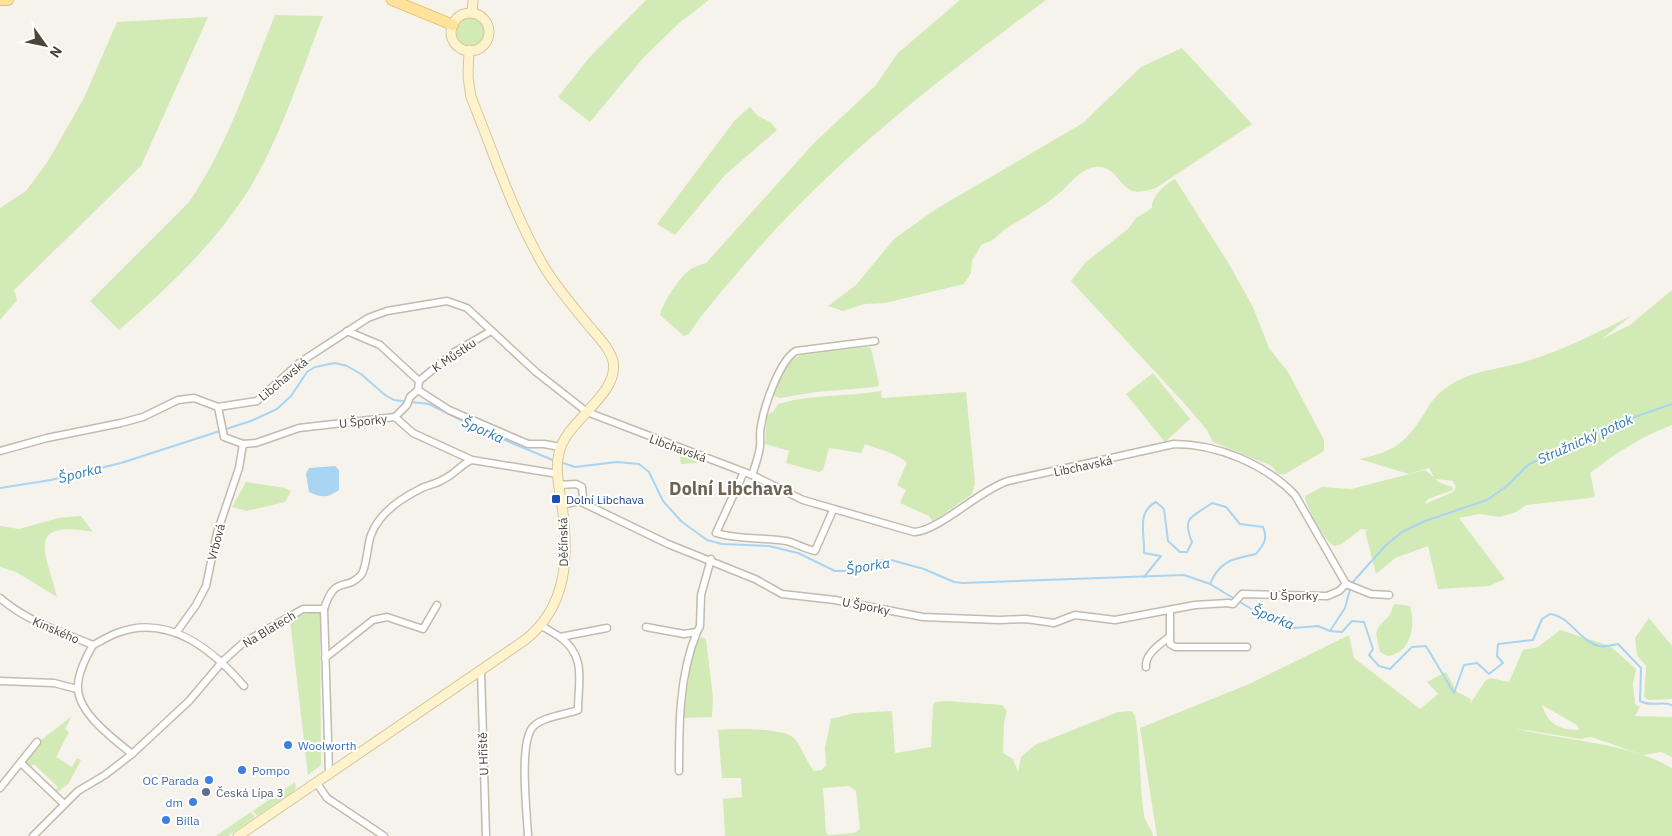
<svg xmlns="http://www.w3.org/2000/svg" width="1672" height="836" font-family="'IBM Plex Sans',sans-serif">
<rect width="100%" height="100%" fill="#f6f3ec"/>
<g fill="#d2eab5" fill-rule="evenodd">
<path d="M646 0H709L678 24 644 57 590 122 558 97 589 58Z"/>
<path d="M960 0H1046C937 81 832 161 744 265 725 288 705 309 689 334L684 336 660 315C664 301 677 281 688 271 693 267 700 265 706 263L814 143 875 86 898 53Z"/>
<path d="M275 15 323 16C302 70 283 130 254 181 219 240 170 286 119 330L90 301 189 202C228 146 249 78 275 15Z"/>
<path d="M208 17 141 166 14 290 17 300 0 320V208L26 191 48 161 84 98 117 22Z"/>
<circle cx="470" cy="32" r="14"/>
<path d="M1182 48 1252 124 1156 188C1149 190 1137 194 1130 190 1118 183 1113 165 1096 167 1082 168 1071 182 1062 191 1045 206 1026 216 1007 228 996 235 996 241 982 244L972 261 971 273 964 284 885 303 864 304 843 311 828 306 856 285 894 239 936 209 1083 123 1141 67Z"/>
<path d="M750 107 758 116 770 122 777 130 725 175 675 235 657 224 735 120Z"/>
<path d="M1175 179 1229 264 1253 307 1269 348 1288 372 1324 440V451L1285 474H1278L1272 466 1213 442 1207 430 1183 402 1071 281 1086 262 1128 229 1136 218 1152 208C1151 197 1165 184 1175 179Z"/>
<path d="M1672 290V425C1642 436 1616 453 1590 473L1595 496 1589 498 1526 505 1516 512 1500 517 1479 514 1459 518 1505 579 1489 586 1438 589 1428 546 1395 558 1376 574 1365 531 1369 530 1361 529 1342 544 1335 546C1326 544 1305 505 1305 496L1322 487 1351 489 1425 470 1434 477 1429 468 1409 474 1359 459C1393 452 1405 444 1424 414 1430 404 1436 394 1446 388 1468 372 1492 370 1517 364 1557 353 1596 334 1632 315L1602 339 1630 325ZM1436 479 1453 481 1456 487 1453 492 1425 504 1428 499 1453 490 1452 487 1438 482Z"/>
<path d="M867 347 871 348 879 384 877 387 816 392 780 398 773 396 783 372 790 361 801 355Z"/>
<path d="M1153 373 1190 419 1165 442 1126 394Z"/>
<path d="M881 391 882 398 966 392 975 483 972 494 933 522 929 516 900 503 906 490 897 485 907 463C896 452 879 450 865 444L861 453 829 448 823 470 819 472 786 463 789 451 765 444 767 415 774 411 778 404C811 394 847 397 881 391Z"/>
<path d="M680 457H696L697 463 681 464Z"/>
<path d="M246 482 285 488 291 491 285 502 247 511 232 507Z"/>
<path d="M81 516 93 532C22 519 48 556 57 597L16 572 0 567V526L19 529 58 518Z"/>
<path d="M1395 604 1410 606C1416 625 1411 653 1388 656L1380 652C1376 632 1372 632 1388 617 1392 614 1391 608 1395 604Z"/>
<path d="M307 613H320L321 765 308 775 290 620Z"/>
<path d="M1649 618 1672 646V699L1649 700 1644 697 1646 666 1637 655 1635 638Z"/>
<path d="M1560 630 1610 646 1636 669 1633 684 1635 704 1640 707 1635 716 1672 717V757L1661 752 1643 755 1591 737 1580 739 1513 728C1564 741 1626 742 1672 768V836H1157L1140 728 1249 684 1349 635 1354 658 1420 709 1438 694 1427 682 1446 672 1457 692 1471 699 1470 704 1485 681 1490 678 1509 682 1523 650 1538 647ZM1542 705 1577 725 1579 730C1560 730 1548 725 1542 705Z"/>
<path d="M702 637 706 639 713 698 712 717 683 718 693 649 698 639Z"/>
<path d="M947 701 1002 705 1007 711 1004 722 1003 753 1013 759 1018 772 1021 757 1035 745 1118 712 1132 711 1135 716C1141 749 1139 782 1144 815 1145 823 1152 828 1153 836H725L723 799 742 797 741 778H722L718 730C733 728 784 728 794 738 802 747 806 761 814 771L822 770 826 765 825 748 831 719 855 713 892 711 895 753 931 747 933 705 935 702ZM849 786 856 791 860 829 854 833 829 835 826 833 823 788Z"/>
<path d="M72 716 65 729 69 732 56 757 72 767 77 758 81 760 69 783 56 793 54 791 58 787 34 764 29 768 25 762 40 741Z"/>
<path d="M295 782 296 788 292 793 257 816 253 811Z"/>
<path d="M251 812 255 817 228 836H216Z"/>
</g>
<path fill="#a9d4f2" d="M335 466 339 470V490C328 498 321 498 309 492L306 474 309 468Z"/>
<g fill="none" stroke-linecap="round" stroke-linejoin="round">
<g stroke="#a9d4f2" stroke-width="2">
<path d="M560 462 575 467 617 462 639 464 649 472 663 501 682 522 707 540 722 544 769 546 798 553 835 571H845L880 560H891L924 569 954 582 963 583 1184 575 1210 584 1258 613 1293 628 1318 626 1330 631 1342 632 1352 621 1364 622 1373 649 1369 655 1379 666 1390 669 1412 647 1426 646 1454 693 1464 665 1477 663 1489 674 1503 663 1497 656 1498 644 1533 640 1542 619 1550 614C1570 616 1579 641 1599 646 1604 647 1613 645 1618 644L1641 668 1640 701C1651 707 1661 701 1672 705"/>
<path d="M0 488 51 480 121 463 251 421 277 409 291 396 307 372 315 367 335 363 347 366 361 374 385 395 394 400 429 404 481 430 555 461"/>
<path d="M1144 577 1161 556 1144 553C1145 533 1136 512 1156 502L1164 509 1168 541 1180 552H1187L1192 542C1181 516 1193 517 1212 503L1226 507 1240 524 1263 527C1268 539 1264 544 1256 554 1233 559 1220 560 1210 584"/>
<path d="M1351 584 1386 545 1402 532 1425 521 1487 500 1507 486 1528 465 1554 451 1620 422 1672 404"/>
<path d="M1330 631 1345 608 1350 589"/>
</g>
<g stroke="#c2bbae" stroke-width="9">
<g id="minor">
<path d="M347 331 380 345 419 381 418 390 449 410 528 444H544L560 447"/>
<path d="M419 381 453 353 491 331"/>
<path d="M218 407 224 437 243 444 256 443 299 428 395 417 413 433 472 460 558 474"/>
<path d="M395 417 407 405 410 397 418 390"/>
<path d="M0 451 47 438 121 423 143 417 178 400 194 398 218 407 257 401 299 363 368 318 387 311 447 301 467 308 536 372 587 412 752 475 803 500 914 532C939 531 978 491 1008 481L1174 444C1217 444 1265 464 1295 495L1346 584"/>
<path d="M744 472 716 533C739 540 762 537 786 541 796 543 804 549 815 551L833 510"/>
<path d="M752 475C755 466 759 456 760 446 761 439 759 433 761 426 764 407 779 361 796 351L875 341"/>
<path d="M559 485 576 484 582 487 583 498 579 501 562 505"/>
<path d="M579 501 668 544 755 579 782 594 835 600 923 617 999 620 1026 619 1054 623 1075 615 1115 620 1195 605 1228 603 1233 604 1242 594 1327 596 1339 591 1346 584"/>
<path d="M1346 584 1371 594 1389 595"/>
<path d="M0 598C28 622 59 631 93 645 101 641 109 636 117 633 169 613 213 650 244 686"/>
<path d="M324 609 329 773"/>
<path d="M1170 611V644L1175 647H1247"/>
<path d="M542 626 560 637 607 628"/>
<path d="M646 627 684 634 697 632 700 626 701 595 711 559"/>
<path d="M176 633 196 605 206 586 217 533 239 468 243 444"/>
<path d="M93 645C86 657 77 675 78 689 79 714 115 740 132 754"/>
<path d="M325 658 373 620 387 617 423 629 437 605"/>
<path d="M1146 667C1145 653 1160 645 1170 636"/>
<path d="M481 671 486 836"/>
<path d="M0 681 54 683 77 689"/>
<path d="M21 763 64 804"/>
<path d="M679 771C679 725 679 675 697 632"/>
<path d="M316 782 327 798 384 836"/>
<path d="M0 788 37 742"/>
<path d="M33 836 78 791 105 775 132 754 189 701 223 661 243 643 303 609H324C335 574 346 592 361 575 367 568 367 545 371 535 379 513 400 499 420 489 427 485 437 484 444 479 455 474 461 464 472 460"/>
<path d="M528 836C527 813 519 746 532 728 540 717 565 715 578 710 578 681 587 657 560 637"/>
</g>
</g>
<g stroke="#d6c79b" stroke-width="11">
<g id="secondary">
<path d="M472 13 473 0"/>
<circle cx="470" cy="32" r="19"/>
<path d="M238 836 525 640C568 606 569 556 562 505 559 488 555 470 559 453 565 421 620 395 613 361 609 346 594 333 585 321 568 300 549 278 537 254 510 204 492 149 471 97L468 77 469 50"/>
</g>
</g>
<g stroke="#e6c16a" stroke-width="12">
<g id="primary">
<path d="M0 0H8"/>
<path d="M392 0 453 25"/>
</g>
</g>
<use href="#minor" stroke="#fff" stroke-width="6"/>
<use href="#secondary" stroke="#fff3cd" stroke-width="9"/>
<use href="#primary" stroke="#ffe39c" stroke-width="10"/>
</g>
<rect fill="#1a4fb4" stroke="#fff" stroke-width="2" x="551" y="494" width="10" height="10" rx="2.5"/>
<g fill="#3f7fe0" stroke="#fff" stroke-width="2">
<circle cx="288" cy="745" r="5"/>
<circle cx="242" cy="770" r="5"/>
<circle cx="209" cy="780" r="5"/>
<circle cx="193" cy="802" r="5"/>
<circle cx="166" cy="820" r="5"/>
</g>
<circle fill="#5c6f8a" stroke="#fff" stroke-width="2" cx="206" cy="792" r="5"/>
<g text-anchor="middle" dominant-baseline="central" stroke-width="4" stroke-linejoin="round" paint-order="stroke">
<g font-size="12" fill="#4b4439" stroke="#fff">
<text transform="translate(454 355) rotate(-34)">K Můstku</text>
<text transform="translate(283 379) rotate(-40)">Libchavská</text>
<text transform="translate(363 421) rotate(-6)">U Šporky</text>
<text transform="translate(678 448) rotate(20)">Libchavská</text>
<text transform="translate(1083 466) rotate(-12)">Libchavská</text>
<text transform="translate(216 542) rotate(-75)">Vrbová</text>
<text transform="translate(563 542) rotate(-91)">Děčínská</text>
<text x="1294" y="595">U Šporky</text>
<text transform="translate(866 606) rotate(11)">U Šporky</text>
<text transform="translate(269 629) rotate(-31)">Na Blatech</text>
<text transform="translate(56 630) rotate(23)">Kinského</text>
<text transform="translate(483 754) rotate(-92)">U Hřiště</text>
</g>
<g font-size="12" fill="#164399" stroke="#fff" text-anchor="start">
<text x="566" y="499">Dolní Libchava</text>
</g>
<g font-size="12" fill="#366cbe" stroke="#fff" text-anchor="start">
<text x="298" y="745">Woolworth</text>
<text x="252" y="770">Pompo</text>
<text x="199" y="780" text-anchor="end">OC Parada</text>
<text x="183" y="802" text-anchor="end">dm</text>
<text x="176" y="820">Billa</text>
</g>
<g font-size="12" fill="#4e5e75" stroke="#fff" text-anchor="start">
<text x="216" y="792">Česká Lípa 3</text>
</g>
<g font-size="14" font-style="italic" fill="#2e7ab2" stroke="#fff">
<text transform="translate(483 430) rotate(24)">Šporka</text>
<text transform="translate(1585 439) rotate(-24)">Stružnický potok</text>
<text transform="translate(80 473) rotate(-14)">Šporka</text>
<text transform="translate(868 566) rotate(-9)">Šporka</text>
<text transform="translate(1273 617) rotate(22)">Šporka</text>
</g>
<g font-size="18" font-weight="bold" fill="#6e6250" stroke="#fff">
<text x="731" y="488">Dolní Libchava</text>
</g>
</g>
<g transform="translate(45 45) rotate(123)" stroke="#ffffff" stroke-width="4" paint-order="stroke">
<path d="M0-4L9 19L0 12L-9 19Z" fill="#4b4439"/>
<text y="-8" font-size="14" font-weight="bold" text-anchor="middle" fill="#4b4439">N</text>
</g>
</svg>
